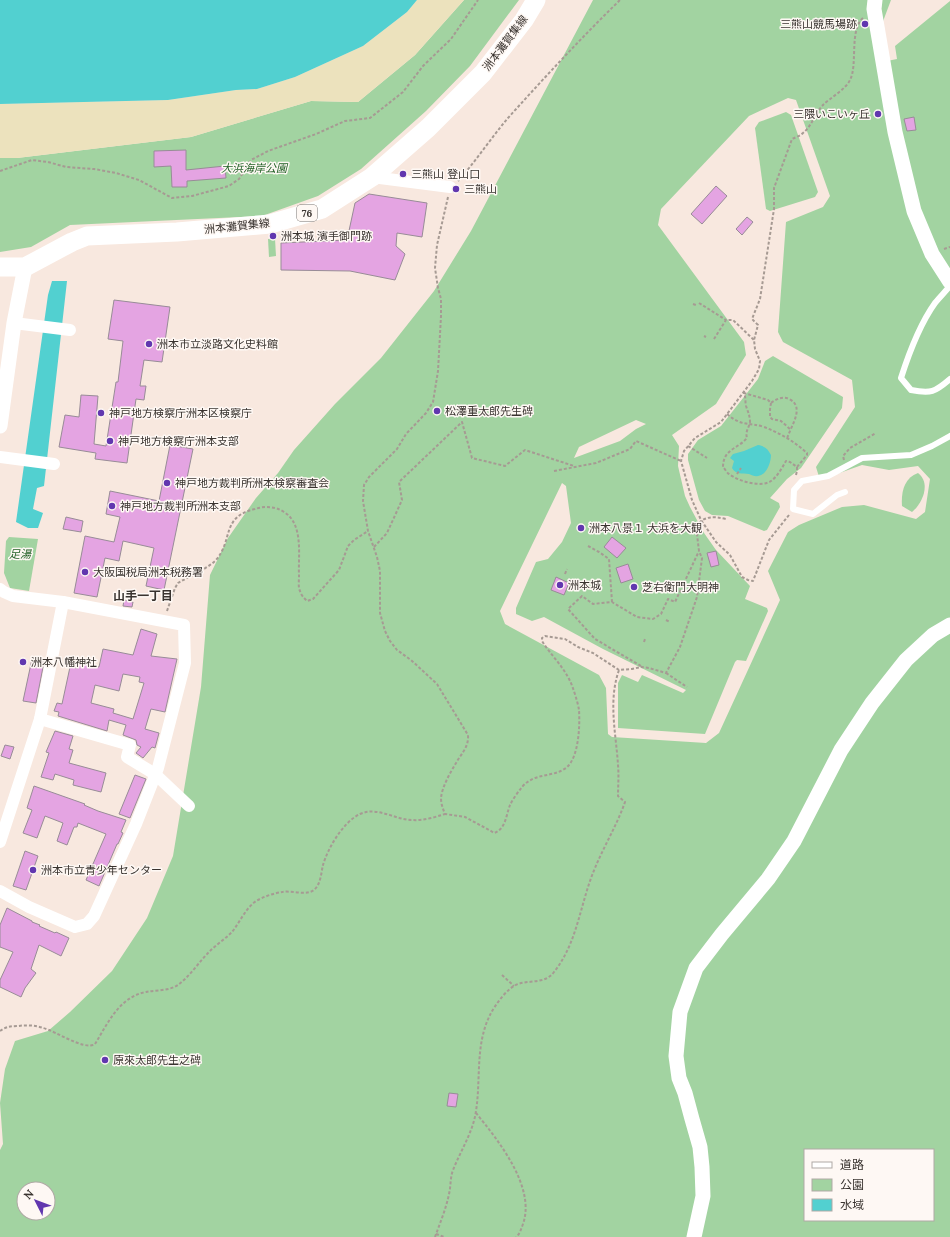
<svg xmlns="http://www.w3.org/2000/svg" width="950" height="1237" font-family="Lora,'Noto Sans JP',serif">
<rect width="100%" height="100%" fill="#f8e8df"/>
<g fill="#a2d3a1" fill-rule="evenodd">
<path d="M464 0H519L470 66 426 111 361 169 318 196 262 216 70 225 31 247 0 252V158H17L191 137 311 101 358 102 415 55Z"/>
<path d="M593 0H891L882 24 887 61 897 59 895 46 950 1V1237H0V1150L3 1144 0 1103 5 1069 15 1041 48 1031 70 1012 112 971 147 918 173 856 201 687 210 575 228 538 256 498 278 473 294 450 335 404 381 358 434 291 471 231ZM788 98 796 100 830 196 823 207 786 222 778 332 783 342 852 380 855 407 816 467 820 480 862 465 889 470 918 466 930 479 925 512 916 519 864 505 842 507 799 525 788 532 768 571 780 600 719 733 706 743 612 737 608 734 606 688 599 675 505 624 500 611 562 483 566 486 571 523 562 542 548 559 536 562 516 608V614L532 621 544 617 603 649 686 690 683 693 642 675 638 682 622 675 618 683V728L705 734 735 662 737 660 746 661 768 611 767 608 745 599 750 586 716 550 704 533 690 507 685 496 678 466 679 446 672 435 716 404 746 355 744 342 658 225 661 209 749 116ZM636 420 646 424 636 429 620 441 574 458 579 447ZM805 1150H933V1220H805ZM24 1189H48V1213H24Z"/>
<path d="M786 112 791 115 818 192 815 197 770 211 766 209 755 128 759 122Z"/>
<path d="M268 239H275L276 256 269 257Z"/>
<path d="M773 356 843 397 842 408 801 468 787 479 770 498 779 503 780 507 767 530 764 531 728 516 712 515 705 511 699 500 688 460V454L698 440 721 426 758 379 765 361Z"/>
<path d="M918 473C931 483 923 503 912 512L902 506C901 492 904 478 918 473Z"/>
<path d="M9 537 38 539 29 591 10 588 4 573 6 541Z"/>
</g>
<path fill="#ece2bd" d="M417 0H464L415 55 358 102 311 101 191 137 17 158H0V104L168 100 236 90 257 89 295 77 363 46 407 12Z"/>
<g fill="#52d0d0">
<path d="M0 0H417L407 12 363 46 295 77 257 89 236 90 168 100 0 104Z"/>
<path d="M52 281H67L44 486 37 488 33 509 43 513 38 528H28L16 522 48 295Z"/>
<path d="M758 445C765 446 768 449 771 455 771 462 767 475 758 476 755 477 752 475 749 474 742 473 736 475 732 468L734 461 730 458 733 454 744 451Z"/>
</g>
<g fill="#e4a4e2" stroke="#988c97" fill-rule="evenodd">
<path d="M914 117 916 130 907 131 904 119Z"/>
<path d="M186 150V170L225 166 226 178 187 181V187H172L171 166 154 167V151Z"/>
<path d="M716 186 727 196 702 224 691 214Z"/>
<path d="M369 194 427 203 422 237 397 233 396 246 405 254 395 280 350 271 281 270V243L347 240 355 203Z"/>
<path d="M747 217 753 222 742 235 736 229Z"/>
<path d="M114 300 170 307 162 362 144 360 140 386H146L144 400 136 399 127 463 95 459 96 453 59 447 65 415 79 417 81 395 98 396 94 444 106 446 116 382H118L123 341 108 339Z"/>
<path d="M170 445 193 449 164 590 146 586 154 548 123 541 119 561 105 558 97 597 74 593 85 536 114 542 120 517 106 514 110 491 159 501Z"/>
<path d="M66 517 83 521 81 532 63 529Z"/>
<path d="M612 537 626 548 617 558 604 547Z"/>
<path d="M716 551 719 565 711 567 707 553Z"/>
<path d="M628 564 633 579 621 583 616 568Z"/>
<path d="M556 577 569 583 564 595 551 590Z"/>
<path d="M124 600 133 602 132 607 123 606Z"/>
<path d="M141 629 157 634 151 656 177 659 165 712 151 709 145 729 159 733 155 748 152 747 143 758 136 753 141 747 137 745 136 740 123 735 126 725 109 720 107 731 58 716 59 712 54 711 57 703 62 704 70 667 78 668 79 663 99 667 103 649 133 655ZM123 674 140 677 139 682 144 683 133 719 113 713 114 709 91 703 95 685 119 691Z"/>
<path d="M32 659 44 662 36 703 23 701Z"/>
<path d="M55 731 73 736 69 749 73 750 69 763 106 773 101 792 73 785 74 780 55 774 53 780 41 777 49 753 46 752Z"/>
<path d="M5 745 14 747 10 759 1 756Z"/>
<path d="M135 775 146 779 130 818 119 814Z"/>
<path d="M34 786 85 804 84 805 98 811 126 820 121 832 123 833 118 844H117L99 886 86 880 106 834 78 823 77 827H74L67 845 57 841 63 823 45 816 37 838 23 833 32 810 27 808Z"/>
<path d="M25 851 38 856 26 890 13 886Z"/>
<path d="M7 908 32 921V922L40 925 39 926 55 933 56 932 69 938 61 956 39 945 31 969 36 973 25 988 21 997 0 987V980L13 952 0 947V925Z"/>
<path d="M449 1093 458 1094 456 1107 447 1106Z"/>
</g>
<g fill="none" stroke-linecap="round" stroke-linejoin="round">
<g stroke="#a69a93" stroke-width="2" stroke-dasharray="3 2" stroke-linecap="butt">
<path d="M0 171 32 160 48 162 66 167 94 169 116 173 139 180 172 198 192 196 229 186 239 179 251 160 268 151 316 134 345 121 370 118 403 92 423 66 451 39 478 0"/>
<path d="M458 181C476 161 491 138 508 118 544 78 581 38 620 0"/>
<path d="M448 197 437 245 435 268 438 288 441 299V316L438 371 433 402 426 413 406 434 397 449 369 477 364 485 363 501 368 531 377 557 380 571V613L385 631 390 641 397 650 411 660 437 684 468 735C469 747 461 754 456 763 450 773 442 787 441 798 441 804 443 809 445 814L465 817 491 831 494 833C506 829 506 815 510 805 513 799 518 792 522 787 535 772 552 778 566 768 579 758 580 725 579 710 578 703 573 687 570 681 563 666 550 654 542 641V638L545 636 565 639 578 647 593 653 619 670 632 669 641 667 649 668 666 673 680 647 697 597 702 558 699 551 696 526C704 516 713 516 726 519"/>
<path d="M944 249 950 247"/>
<path d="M699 303 726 320"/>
<path d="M693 304 696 305"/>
<path d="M704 336 706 337"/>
<path d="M714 339 726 320H733L754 340"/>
<path d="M771 403 770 409V417L772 419 781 421 790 429"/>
<path d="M727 414C742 427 749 422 764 427 780 433 795 442 807 453V455L797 467 790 462 786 461C782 468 777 477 771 481 761 488 738 481 729 474 727 473 725 469 723 467 723 449 738 449 747 438 745 431 749 428 750 422 750 416 748 412 746 406 745 402 746 397 744 393L768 400 771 403C776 399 783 396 789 399 806 407 790 427 787 439"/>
<path d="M688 446 707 458"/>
<path d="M844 460 843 456 850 448 876 433"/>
<path d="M554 471 596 463 630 449 636 441 681 461"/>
<path d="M737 474 741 468"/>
<path d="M796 475 797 471V467"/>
<path d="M789 515 769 540 753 581 748 580 742 577 730 555 716 542 701 520 692 500 681 461 684 451 695 438 721 422 752 381 759 369 760 361 755 349 754 340 758 325 752 319 760 299 774 209V188L792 139C796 137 800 136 803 133 812 126 815 113 823 105 830 98 846 89 850 80 858 65 849 30 863 18"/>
<path d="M679 525C685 529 689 529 696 526"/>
<path d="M588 546 599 552 609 559 612 602"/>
<path d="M374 547 387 533 402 500 399 482 462 422 472 458 505 466 525 450 574 466"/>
<path d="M565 574 567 569"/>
<path d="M708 591 710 592"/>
<path d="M167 611 175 588 178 583C190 576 205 570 215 561 234 541 220 517 255 509 264 506 275 506 284 512 304 524 298 556 299 576 299 581 298 587 300 591 301 595 304 598 307 601L313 599 339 570 348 546 354 540 368 531"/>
<path d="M666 620 670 622"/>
<path d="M644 642 645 639"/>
<path d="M641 666 595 639 568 609 582 596 593 604 612 602 637 617 653 619 661 614 668 599 675 602 699 551"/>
<path d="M666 673 687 687"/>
<path d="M502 975 514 986"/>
<path d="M0 1031C5 1027 11 1026 18 1026 26 1025 35 1025 43 1028 56 1031 84 1051 95 1044 108 1023 119 997 146 992 156 990 169 991 178 985 190 976 199 962 209 952 216 945 225 939 232 932 240 922 245 909 256 901 263 897 274 893 282 892 291 890 306 896 314 890 321 884 321 873 323 865 328 848 343 822 360 814 378 806 395 820 412 820 423 821 435 817 445 814"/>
<path d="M476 1113C498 1140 536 1187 523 1224 521 1229 520 1234 516 1237"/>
<path d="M436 1234 444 1237"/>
<path d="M435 1237C440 1223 446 1209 449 1194 451 1186 450 1178 453 1170 461 1150 473 1132 476 1111 481 1079 475 1045 490 1015 495 1005 507 988 518 984 530 980 545 984 554 972 578 942 580 903 595 868 604 846 617 825 625 802L618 796C618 786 619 776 618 765 616 733 608 701 619 670"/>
</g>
<g stroke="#fff" stroke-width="6">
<path d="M950 286C945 292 940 297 935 303 920 324 909 353 901 378L911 390C931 394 935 392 950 379"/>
<path d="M845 492 837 495 813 514 793 509 794 490 802 481 828 476 862 458 911 455 932 446 950 436"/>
</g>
<g stroke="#fff" stroke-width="12">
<path d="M372 177 450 187"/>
<path d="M14 323 70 330"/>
<path d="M0 457 54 464"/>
<path d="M0 589 4 592 13 596 63 602 184 625 185 663 158 768 136 824 94 916 87 924 75 927 29 907 0 891"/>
<path d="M40 719 130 745 127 757 155 774 189 806"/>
<path d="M0 842 40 719 63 602"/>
</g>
<g stroke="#fff" stroke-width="15">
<path d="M875 0 874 9 895 132 914 211 932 254 950 282"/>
<path d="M0 426 14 323 25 267"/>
<path d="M694 1237 703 1196 702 1167 700 1147 692 1119 685 1093 679 1078 676 1056 680 1012 696 968 722 934 768 879 794 841 841 750 872 703 906 660 933 635 950 625"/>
</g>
<path stroke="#fff" stroke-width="19" d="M0 267H25L72 242 87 236 177 232 270 224 322 209 372 177 428 128 483 73 524 20 536 0"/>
</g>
<g fill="#6137af" stroke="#fef8f4" stroke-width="1.5">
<circle cx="865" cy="24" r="4"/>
<circle cx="878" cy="114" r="4"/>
<circle cx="403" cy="174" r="4"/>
<circle cx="456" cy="189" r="4"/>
<circle cx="273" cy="236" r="4"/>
<circle cx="149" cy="344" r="4"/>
<circle cx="437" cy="411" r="4"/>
<circle cx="101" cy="413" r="4"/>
<circle cx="110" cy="441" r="4"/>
<circle cx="167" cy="483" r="4"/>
<circle cx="112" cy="506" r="4"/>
<circle cx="581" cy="528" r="4"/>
<circle cx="85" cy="572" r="4"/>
<circle cx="560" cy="585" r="4"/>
<circle cx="634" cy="587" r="4"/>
<circle cx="23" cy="662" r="4"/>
<circle cx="33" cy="870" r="4"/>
<circle cx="105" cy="1060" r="4"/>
</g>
<g text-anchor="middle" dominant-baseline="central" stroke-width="3" stroke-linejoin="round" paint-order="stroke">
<rect fill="#fef8f4" stroke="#746e6a" stroke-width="1" x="297" y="205" width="20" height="16" rx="3"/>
<g font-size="10" font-weight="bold" fill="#39332f">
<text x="307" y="213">76</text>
</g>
<g font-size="11" fill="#39332f" stroke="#fef8f4" text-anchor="start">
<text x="857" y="24" text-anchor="end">三熊山競馬場跡</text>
<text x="870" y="114" text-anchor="end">三隈いこいヶ丘</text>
<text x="411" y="174">三熊山 登山口</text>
<text x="464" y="189">三熊山</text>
<text x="281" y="236">洲本城 濱手御門跡</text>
<text x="157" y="344">洲本市立淡路文化史料館</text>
<text x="445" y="411">松澤重太郎先生碑</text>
<text x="109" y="413">神戸地方検察庁洲本区検察庁</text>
<text x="118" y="441">神戸地方検察庁洲本支部</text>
<text x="175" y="483">神戸地方裁判所洲本検察審査会</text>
<text x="120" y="506">神戸地方裁判所洲本支部</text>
<text x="589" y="528">洲本八景１ 大浜を大観</text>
<text x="93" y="572">大阪国税局洲本税務署</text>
<text x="568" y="585">洲本城</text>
<text x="642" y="587">芝右衛門大明神</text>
<text x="31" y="662">洲本八幡神社</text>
<text x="41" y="870">洲本市立青少年センター</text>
<text x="113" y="1060">原來太郎先生之碑</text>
</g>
<g font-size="11" fill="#39332f" stroke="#fef8f4">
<text transform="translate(505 43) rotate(-53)">洲本灘賀集線</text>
<text transform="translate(237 226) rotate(-6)">洲本灘賀集線</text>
</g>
<g font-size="11" font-style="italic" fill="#1f5f23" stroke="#fef8f4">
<text x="254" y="168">大浜海岸公園</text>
<text x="20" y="554">足湯</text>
</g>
<g font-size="12" font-weight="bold" fill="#39332f" stroke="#fef8f4">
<text x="143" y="595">山手一丁目</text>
</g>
</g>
<rect x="804" y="1149" width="130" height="72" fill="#fef8f4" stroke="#afa9a5"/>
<rect x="812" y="1162" width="20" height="6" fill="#ffffff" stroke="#afa9a5"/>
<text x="840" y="1169" font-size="12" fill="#39332f">道路</text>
<rect x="812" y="1179" width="20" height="12" fill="#a2d3a1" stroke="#afa9a5"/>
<text x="840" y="1189" font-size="12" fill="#39332f">公園</text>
<rect x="812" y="1199" width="20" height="12" fill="#52d0d0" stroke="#afa9a5"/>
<text x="840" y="1209" font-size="12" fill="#39332f">水域</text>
<g transform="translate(36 1201) rotate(312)"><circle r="19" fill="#fef8f4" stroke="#afa9a5"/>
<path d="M0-3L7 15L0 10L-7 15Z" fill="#6137af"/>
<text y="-6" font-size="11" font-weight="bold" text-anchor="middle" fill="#39332f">N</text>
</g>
</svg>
